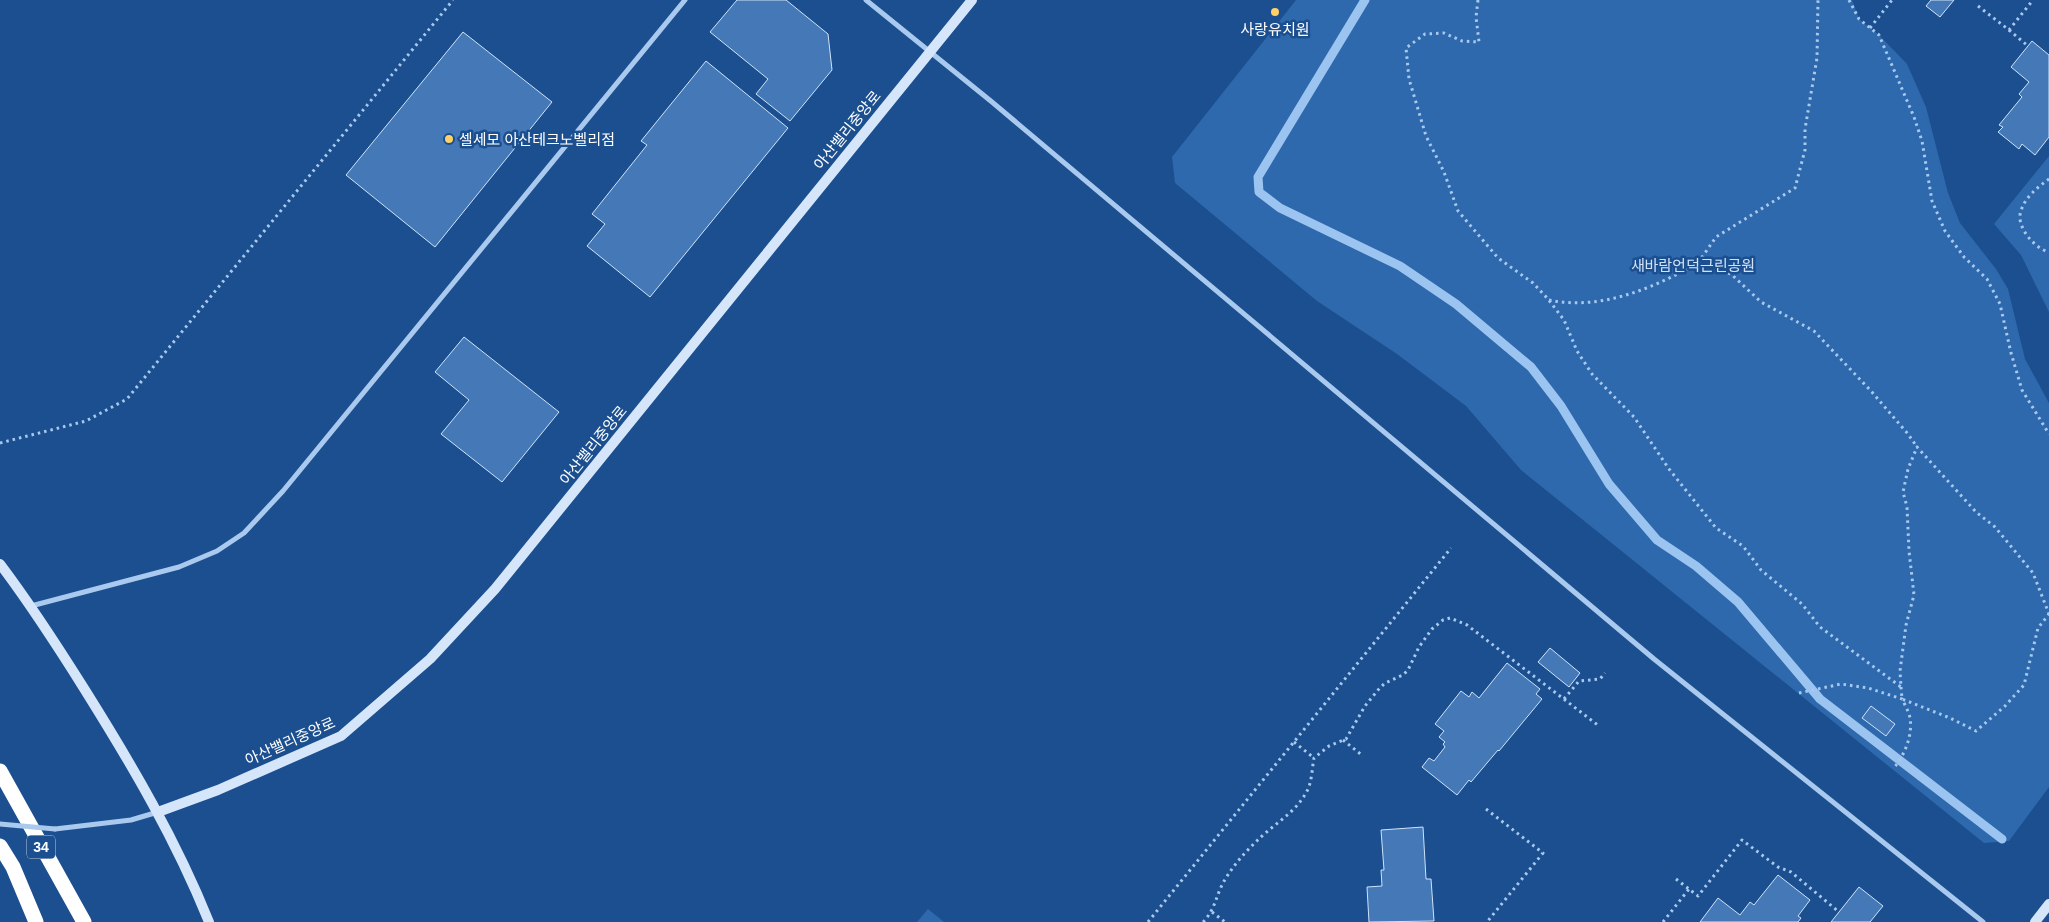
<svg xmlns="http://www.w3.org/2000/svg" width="2049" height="922" font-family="Arial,'Noto Sans KR',sans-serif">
<rect width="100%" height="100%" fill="#1b4f8f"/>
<g fill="#2e69ad">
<path d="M1296 0H1852L1859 19 1879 35 1907 64 1926 107 1948 193 1960 223 1996 269 2008 289 2025 359 2049 403V787L2009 841 1984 843 1521 470 1466 406 1397 354 1317 301 1175 183 1172 157Z"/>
<path d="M2049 156V312L2021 255 1994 224Z"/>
<path d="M928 909 944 922H917Z"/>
</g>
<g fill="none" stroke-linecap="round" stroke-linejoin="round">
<path stroke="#9cc4f0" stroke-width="9" d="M1365 0 1258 177 1259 192 1280 208 1400 266 1456 304 1531 367 1561 406 1609 484 1657 540 1696 566 1738 602 1820 699 2002 839"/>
</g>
<g fill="#4478b7" stroke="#cfe3fa">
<path d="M737 0H786L828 34 832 70 790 121 756 94 768 79 710 32Z"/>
<path d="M1931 0H1954L1940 17 1926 6Z"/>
<path d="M463 32 552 102 435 247 346 175Z"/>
<path d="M2032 41 2049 55V137L2035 155 2022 144 2019 149 1998 132 2003 127 1999 125 2022 97 2019 94 2029 82 2011 67Z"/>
<path d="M706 61 788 128 650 297 587 246 605 224 592 214 647 145 641 141Z"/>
<path d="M464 337 559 412 502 482 441 434 469 400 435 372Z"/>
<path d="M1550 648 1580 673 1569 687 1538 662Z"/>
<path d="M1507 663 1540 689 1536 694 1542 699 1499 751 1498 750 1471 782 1469 780 1457 795 1422 767 1429 758 1434 761 1445 747 1443 744 1445 742 1439 737 1444 731 1435 724 1461 691 1469 697 1472 692 1479 698Z"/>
<path d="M1871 706 1895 724 1886 736 1862 718Z"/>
<path d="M1423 827 1426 879H1431L1434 921 1369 922 1367 887 1382 886 1381 870H1384L1381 830Z"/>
<path d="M1778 875 1810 900 1798 916 1801 918 1798 922H1700L1718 898 1740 915 1750 902 1754 905Z"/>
<path d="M1859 887 1883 906 1870 922H1831Z"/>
</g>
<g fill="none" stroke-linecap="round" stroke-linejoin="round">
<g stroke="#a9c9ee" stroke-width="3" stroke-dasharray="2.5 4" stroke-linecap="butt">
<path d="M1478 0 1476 17 1479 42 1462 41 1444 33 1425 34 1406 48 1409 79 1426 136 1444 172 1458 211 1498 258 1533 283 1548 299 1564 320 1577 351 1592 374 1634 417 1669 469 1716 528 1743 546 1761 570 1802 604 1820 627 1901 687 1900 671 1906 625 1914 595 1909 551 1907 507 1903 492 1908 469 1917 447 1976 512 1995 527 2033 573 2049 614"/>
<path d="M1849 0 1859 19 1879 35 1914 117 1922 141 1932 201 1945 231 1964 257 1987 279 2000 304 2011 353 2022 390 2049 434"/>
<path d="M1978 6 2009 30 2033 0"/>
<path d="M1870 28 1892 0"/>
<path d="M2009 30 2028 46"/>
<path d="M2049 179C2038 187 2025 197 2021 211 2015 226 2035 249 2049 252"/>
<path d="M1698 263 1716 237 1795 188 1805 150V129L1817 58 1818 0"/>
<path d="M1549 300C1600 311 1654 288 1698 263L1731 274 1761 302 1814 331 1871 391 1908 434 1917 447"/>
<path d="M0 443 86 421 127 399 453 0"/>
<path d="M1901 687 1902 699 1950 718 1976 731 2005 706 2024 685 2038 628 2049 614"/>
<path d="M1799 693 1841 684 1868 688 1902 699C1905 705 1909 712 1910 718 1913 736 1904 756 1893 769"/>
<path d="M1564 699 1579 681 1600 679 1605 673"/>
<path d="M1343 740 1363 756"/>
<path d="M1294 742 1314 758"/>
<path d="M1486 809 1543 853 1487 922"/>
<path d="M1676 879 1698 896 1742 840 1778 867 1791 872 1839 912"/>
<path d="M1212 912 1225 922"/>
<path d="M1148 922 1451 548"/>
<path d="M1203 922C1216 909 1216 893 1226 878 1235 863 1248 849 1261 837 1277 822 1296 812 1307 791 1312 782 1312 768 1314 758L1329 746 1346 739 1365 706 1378 690 1385 683 1403 675 1408 670 1419 647 1432 629 1443 620 1450 618 1467 625 1599 726"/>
<path d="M1663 922 1689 889"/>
</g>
<g stroke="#a9c9ee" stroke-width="5">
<path d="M866 0 992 102 1654 659 1983 922"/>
<path d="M31 606 179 567 217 551 244 533 283 491 685 0"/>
<path d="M55 829 131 820 158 812"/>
</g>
<g stroke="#d6e6fa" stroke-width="10">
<path d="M0 564C31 605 58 647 85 690 132 765 176 840 209 922"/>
<path d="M158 812 218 790 341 736 430 659 495 589 972 0"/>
<path d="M2035 922 2049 904"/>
</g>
<g stroke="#fff" stroke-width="15">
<path d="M0 771 84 922"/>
<path d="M0 846 13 867 36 922"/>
</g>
<path stroke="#a9c9ee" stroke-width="5" d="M0 824 55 829"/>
</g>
<g fill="#ffd166" stroke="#1b4f8f" stroke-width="2">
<circle cx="1275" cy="12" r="5"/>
<circle cx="449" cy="139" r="5"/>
</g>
<g text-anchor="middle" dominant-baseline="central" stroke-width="5" stroke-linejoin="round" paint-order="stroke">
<rect fill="#1b4f8f" stroke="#bbcadd" stroke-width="1" x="27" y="835.5" width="28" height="23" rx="4"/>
<g font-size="14" font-weight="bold" fill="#fff">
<text x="41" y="847">34</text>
</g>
<g font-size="15" fill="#fff" stroke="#1b4f8f">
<text x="1275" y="29">사랑유치원</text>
<text x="459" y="139" text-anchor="start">셀세모 아산테크노벨리점</text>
</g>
<g font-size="15" fill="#fff" stroke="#1b4f8f">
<text transform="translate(847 130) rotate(-51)">아산밸리중앙로</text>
<text transform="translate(593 445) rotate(-51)">아산밸리중앙로</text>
<text transform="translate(290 741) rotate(-24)">아산밸리중앙로</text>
</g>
<g font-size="15" fill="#cfe3fa" stroke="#1b4f8f">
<text x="1693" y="265">새바람언덕근린공원</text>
</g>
</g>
</svg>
